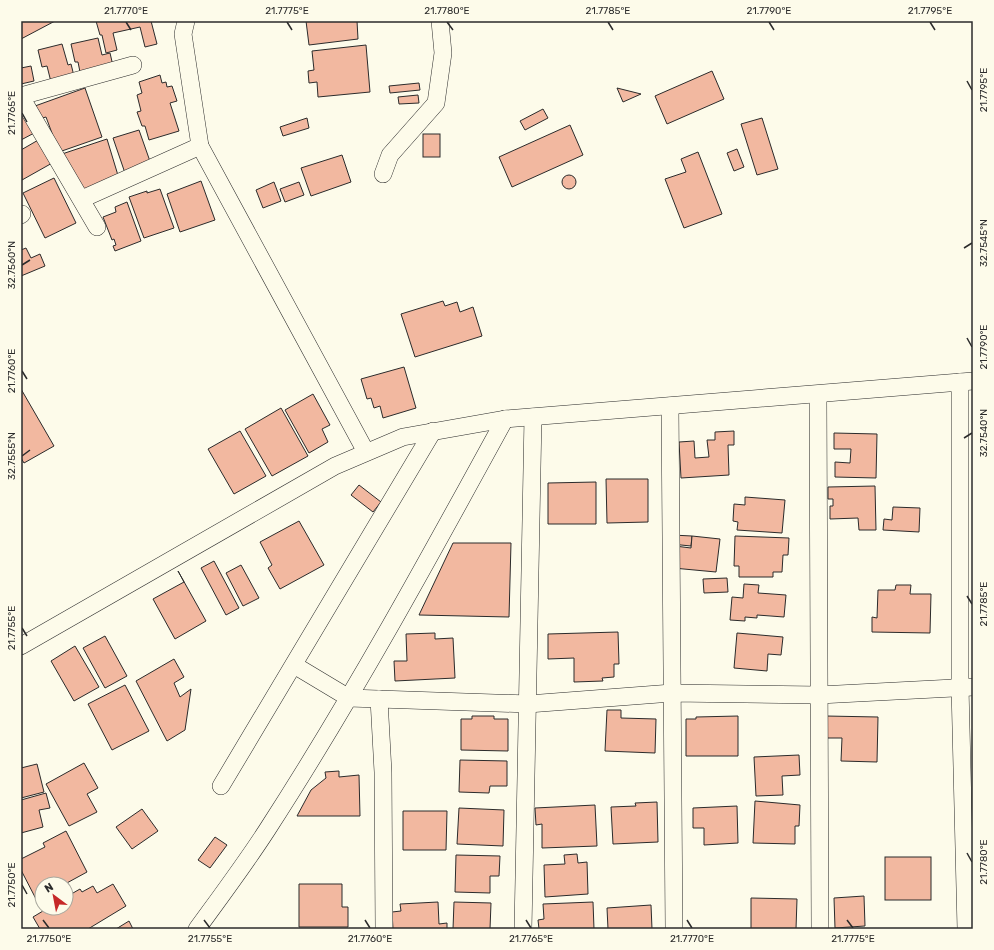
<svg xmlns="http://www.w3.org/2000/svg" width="994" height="950" font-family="Rubik,sans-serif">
<rect width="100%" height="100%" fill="#fdfbea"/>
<g fill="#f2b8a0" stroke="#2b2b2b">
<path d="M21 21H55L21 39Z"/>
<path d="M96 21H151L157 44 145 47 140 27 113 33 117 50 106 53 102 35H100Z"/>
<path d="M306 21H357L358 39 309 45Z"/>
<path d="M98 38 102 55 110 53 114 70 81 77 78 62H75L71 44Z"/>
<path d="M62 44 68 65 71 64 74 76 51 82 47 66 42 67 38 50Z"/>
<path d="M366 45 370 92 318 97 317 82 309 83 308 71 314 70 312 51Z"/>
<path d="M31 66 34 81 21 84V68Z"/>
<path d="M712 71 724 99 667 124 655 96Z"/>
<path d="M160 75 162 83 166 82 167 87 172 86 177 101 170 103 179 131 149 140 145 126H142L137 112 141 111 137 95 142 93 139 82Z"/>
<path d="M419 83 420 90 390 93 389 86Z"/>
<path d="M85 88 102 137 59 152 46 117 39 119 35 106Z"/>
<path d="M617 88 641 94 623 102Z"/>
<path d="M418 95 419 103 399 104 398 97Z"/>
<path d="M21 104 36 132 21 140Z"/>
<path d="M543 109 548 118 525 130 520 121Z"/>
<path d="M307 118 309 128 283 136 280 127Z"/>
<path d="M762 118 778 169 757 175 741 124Z"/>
<path d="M570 125 583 155 512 187 499 157Z"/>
<path d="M139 130 152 167 126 176 113 138Z"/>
<rect x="423" y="134" width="17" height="23"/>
<path d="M40 139 54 162 22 180 21 150Z"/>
<path d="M107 139 120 182 85 196 62 154Z"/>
<path d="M737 149 744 167 734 171 727 153Z"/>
<path d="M698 152 722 214 684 228 665 179 686 172 681 159Z"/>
<path d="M342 155 351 182 311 196 301 168Z"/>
<circle cx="569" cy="182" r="7"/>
<path d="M54 178 76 223 45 238 23 193Z"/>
<path d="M201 181 215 220 180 232 167 194Z"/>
<path d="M274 182 281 201 263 208 256 190Z"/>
<path d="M299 182 304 195 285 202 280 189Z"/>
<path d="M160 189 174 228 144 238 129 197 147 191V193Z"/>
<path d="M127 202 141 241 115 251 113 246 116 245 114 239 112 240 103 217 116 212 115 207Z"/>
<path d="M26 248 31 258 40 254 45 266 21 276V250Z"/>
<path d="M443 301 445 306 457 302 460 312 473 307 482 336 415 357 401 314Z"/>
<path d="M404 367 416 408 383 418 380 406 374 408 371 398 367 399 361 379Z"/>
<path d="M21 389 54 446 24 463 21 458Z"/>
<path d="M313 394 330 425 322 429 328 442 309 453 285 410Z"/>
<path d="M281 408 308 456 272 476 245 429Z"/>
<path d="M240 431 266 476 234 494 208 449Z"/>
<path d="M734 431V445H728L729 475 681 478 679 442 694 441 695 458 709 457 707 440H715V432Z"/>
<path d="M834 433 877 434 876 478 835 477V462L850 463 851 449H834Z"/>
<path d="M606 479H648V522L607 523Z"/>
<path d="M596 482V524H548V483Z"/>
<path d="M359 485 381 502 373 512 351 495Z"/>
<path d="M875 486 876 530H859L858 518 830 519V506H833V499H828V487Z"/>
<path d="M745 497 785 500 782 533 737 530 738 522 733 521 734 504 745 505Z"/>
<path d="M893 507 920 508 919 532 883 530 884 519 892 520Z"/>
<path d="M299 521 324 565 280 589 268 568 272 565 260 542Z"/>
<path d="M672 535 692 536 691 546 671 544Z"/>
<path d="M692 536 720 539 716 572 673 568 675 546 691 548Z"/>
<path d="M735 536 789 538 788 555H783L782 572H773V577H739V566H734Z"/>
<path d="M453 543H511L509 617 419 615Z"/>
<path d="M214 561 239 608 226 615 201 568Z"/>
<path d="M241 565 259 598 243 606 226 573Z"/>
<path d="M178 571 206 621 175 639 153 599 184 582Z"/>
<path d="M727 578 728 592 704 593 703 579Z"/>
<path d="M744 584 759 585 758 593 786 595 784 617 757 615V618L745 617V621L730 620 732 597 743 598Z"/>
<path d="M896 585H911L910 594H931L930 633 872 632V617L877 618 878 590H895Z"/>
<path d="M618 632 619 664H614V677L602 678 603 681 574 682V658L548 659V634Z"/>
<path d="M435 633V639L453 638 455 678 395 681 394 661H407L406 634Z"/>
<path d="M737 633 783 637 781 655 768 654 767 671 734 668Z"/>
<path d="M105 636 127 676 105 688 83 648Z"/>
<path d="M75 646 99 687 74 701 51 661Z"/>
<path d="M174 659 184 677 174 683 180 697 191 689 185 730 167 741 136 681Z"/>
<path d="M125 685 149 731 112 750 88 704Z"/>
<path d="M607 710H621V718L656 719 655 753 605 751Z"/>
<path d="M472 716H494V719H508V751L461 750V719H472Z"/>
<path d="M738 716V756H686V719H696V717Z"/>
<path d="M826 716 878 717 877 762 841 761 842 738H825Z"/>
<path d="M799 755 800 775 782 776 783 795 756 796 754 757Z"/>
<path d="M460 760 507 761V786H490L489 793 459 792Z"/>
<path d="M84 763 98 788 87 794 97 812 69 826 46 784Z"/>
<path d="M37 764 44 792 21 798V768Z"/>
<path d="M339 771V777L359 775 360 816H297L311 790 326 778 325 772Z"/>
<path d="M46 793 50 808 39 810 43 827 21 833V800Z"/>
<path d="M755 801 800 805 799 826H795V844L753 843Z"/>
<path d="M657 802 658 842 613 844 611 807 636 806 635 803Z"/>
<path d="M595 805 597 846 542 848V824L536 825 535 808Z"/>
<path d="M737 806 738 843 704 845V828H693V808Z"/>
<path d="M459 808 504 810 503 846 457 844Z"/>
<path d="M142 809 158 831 132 849 116 827Z"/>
<path d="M403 811H447L446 850H403Z"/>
<path d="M66 831 87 872 65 884H42V896L36 899 21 870V859L45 847 43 843Z"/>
<path d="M215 837 227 845 210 868 198 860Z"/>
<path d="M577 854 578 863 587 862 588 894 545 897 544 865 565 864 564 855Z"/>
<path d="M456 855 500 856 499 876H490V893L455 892Z"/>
<rect x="885" y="857" width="46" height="43"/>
<path d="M113 884 126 906 88 929H40L33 917 48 908H66V897L80 889 82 892 93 886 97 893Z"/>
<path d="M299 884H342V907H348V927H299Z"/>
<path d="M864 896 865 926 835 928 834 898Z"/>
<path d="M751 898 797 899 796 929H751Z"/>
<path d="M438 902 439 924 447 923V929H393L392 912 401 911 400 904Z"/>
<path d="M454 902 491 903 490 929H453Z"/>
<path d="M593 902 594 929H539L538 920 544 919 543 904Z"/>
<path d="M651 905 652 929H608L607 908Z"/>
<path d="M129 921 133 929H116Z"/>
</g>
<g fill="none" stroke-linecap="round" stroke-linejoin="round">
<g stroke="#2b2b2b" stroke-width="18">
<g id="minor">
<path d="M186 21 183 34 200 146 366 452"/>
<path d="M21 96 133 65"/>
<path d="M21 97 97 227"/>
<path d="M383 174 390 155 436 103 443 53 440 21"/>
<path d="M82 199 200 146"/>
<path d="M21 215 22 214"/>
<path d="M960 382V687L966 929"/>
<path d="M818 395 820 929"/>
<path d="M670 406 674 929"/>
<path d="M21 646 335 466 403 437 505 419 973 381"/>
<path d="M294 665 349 698 528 704 672 693 819 695 973 687"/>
<path d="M379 699 383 772 384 929"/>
<path d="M221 786 433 431"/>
<path d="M197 929C221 896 245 864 267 830 353 697 429 558 505 419"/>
<path d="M523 929 533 417"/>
</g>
</g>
<use href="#minor" stroke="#fdfbea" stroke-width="17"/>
</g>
<path fill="none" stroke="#2b2b2b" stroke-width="1.5" d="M126 22 131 30M287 22 292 30M447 22 453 30M608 22 613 30M769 22 774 30M930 22 935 30M967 81 972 90M22 113 27 122M964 248 972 243M22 265 30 260M967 338 972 347M22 371 27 379M964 438 972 433M22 456 30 450M967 596 972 604M22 628 27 636M967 853 972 862M22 885 27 894M43 920 49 928M204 920 210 928M365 920 370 928M526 920 531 928M687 920 692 928M847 920 853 928"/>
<rect width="994" height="950" fill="none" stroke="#fdfbea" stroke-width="44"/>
<g transform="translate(54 896) rotate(328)"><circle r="19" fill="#fdfbea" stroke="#a9a89e"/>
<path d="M0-3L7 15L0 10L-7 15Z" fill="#c62828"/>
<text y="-6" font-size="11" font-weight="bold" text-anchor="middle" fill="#2b2b2b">N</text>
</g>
<rect x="22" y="22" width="950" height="906" fill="none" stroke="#2b2b2b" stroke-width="1.5"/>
<g font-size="10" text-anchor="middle" fill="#2b2b2b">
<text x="126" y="14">21.7770°E</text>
<text x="287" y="14">21.7775°E</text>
<text x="447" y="14">21.7780°E</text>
<text x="608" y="14">21.7785°E</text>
<text x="769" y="14">21.7790°E</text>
<text x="930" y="14">21.7795°E</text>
<text transform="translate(983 90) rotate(-90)" y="4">21.7795°E</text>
<text transform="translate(11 113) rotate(-90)" y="4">21.7765°E</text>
<text transform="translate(983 243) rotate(-90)" y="4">32.7545°N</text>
<text transform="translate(11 265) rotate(-90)" y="4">32.7560°N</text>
<text transform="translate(983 347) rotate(-90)" y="4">21.7790°E</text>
<text transform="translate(11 371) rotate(-90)" y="4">21.7760°E</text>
<text transform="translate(983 433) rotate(-90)" y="4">32.7540°N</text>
<text transform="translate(11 456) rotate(-90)" y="4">32.7555°N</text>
<text transform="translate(983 604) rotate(-90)" y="4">21.7785°E</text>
<text transform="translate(11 628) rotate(-90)" y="4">21.7755°E</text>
<text transform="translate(983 862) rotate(-90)" y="4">21.7780°E</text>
<text transform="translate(11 885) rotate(-90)" y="4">21.7750°E</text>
<text x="49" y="942">21.7750°E</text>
<text x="210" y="942">21.7755°E</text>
<text x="370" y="942">21.7760°E</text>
<text x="531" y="942">21.7765°E</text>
<text x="692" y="942">21.7770°E</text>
<text x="853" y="942">21.7775°E</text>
</g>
</svg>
